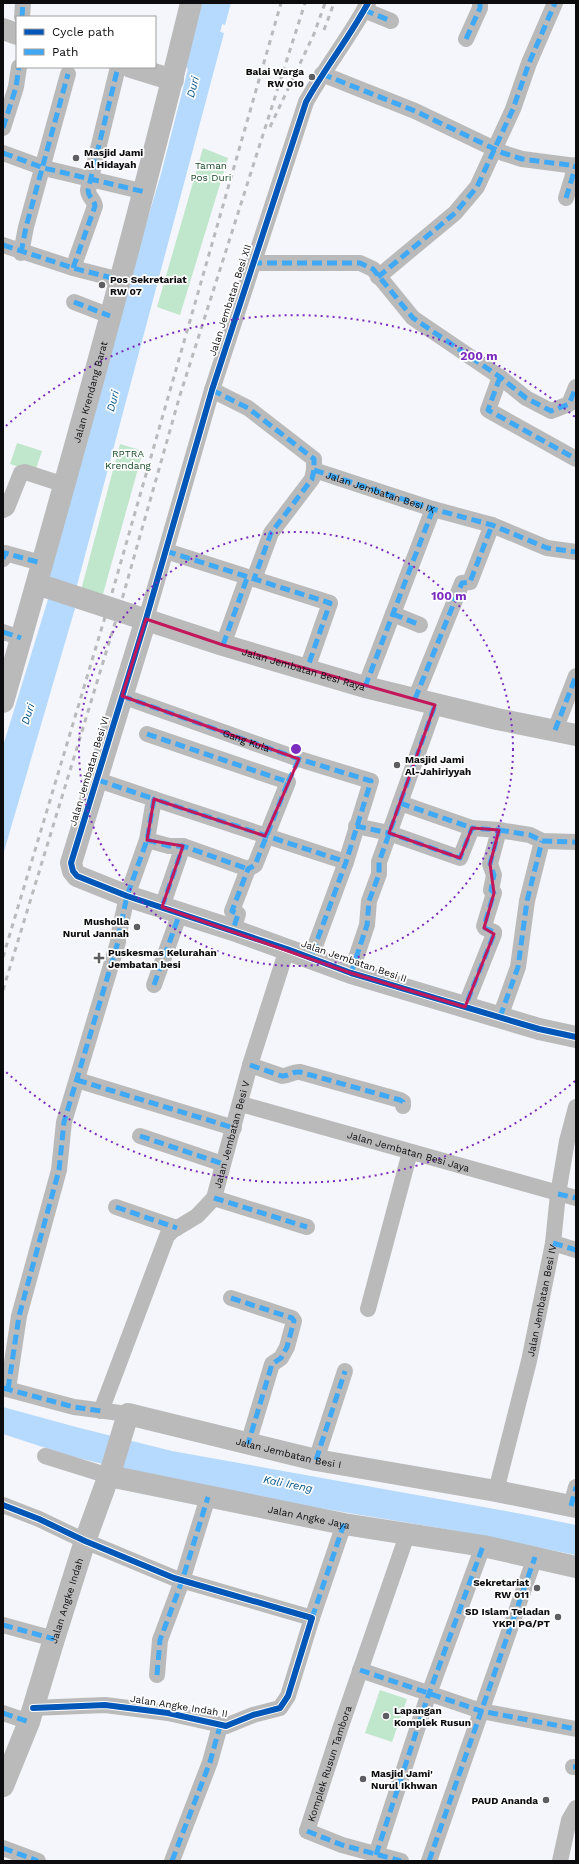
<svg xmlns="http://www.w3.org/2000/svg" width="579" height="1864" font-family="'Work Sans',sans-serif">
<rect width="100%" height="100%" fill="#f5f6fb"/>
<g fill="#c0e6cb">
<path d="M203 148 228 158 180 315 157 307Z"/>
<path d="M17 443 42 451 35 472 10 464Z"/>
<path d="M120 444 143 451 101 601 80 594Z"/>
<path d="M380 1690 407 1699 392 1742 365 1733Z"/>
</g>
<g fill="#b6dafd">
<path d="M204 3H231L225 25 201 17Z"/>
<path d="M199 26 224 33 75 593 46 584 129 281 161 174Z"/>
<path d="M49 596 76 605 3 855V746Z"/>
<path d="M3 1407 76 1427 172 1451 522 1514 576 1525V1555L457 1531 289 1503 119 1468 70 1456 3 1434Z"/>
</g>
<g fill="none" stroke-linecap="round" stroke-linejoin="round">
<path stroke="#b6dafd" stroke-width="26" d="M199 63 214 3"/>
<g stroke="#bbbabb" stroke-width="16">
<path d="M364 10 391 21"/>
<path d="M22 17 23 3"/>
<path d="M466 39 480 8V3"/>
<path d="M322 74 415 111 503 153 522 159 576 166"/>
<path d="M3 128 16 87 19 67"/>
<path d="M3 153 44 168 145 192"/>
<path d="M566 198 576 165"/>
<path d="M3 245 73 268 120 280"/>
<path d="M21 253 26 227 68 74"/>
<path d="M252 263H360L373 269 413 318 500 377 526 398 551 411 569 404 576 387"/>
<path d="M73 268 95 206C94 199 88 197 88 190L118 67"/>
<path d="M378 277 455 213 477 187 513 109 529 63 555 3"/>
<path d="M74 302 110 316"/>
<path d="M500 377 488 410 576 459"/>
<path d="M212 390 248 408 314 459V470L312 479 271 533 254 579"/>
<path d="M314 470 433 509 492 525 547 548 576 552"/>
<path d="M3 510 7 508 21 473 25 472 65 485"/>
<path d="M166 551 330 603 307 669"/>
<path d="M3 559 5 553 41 563"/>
<path d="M393 614 420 625"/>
<path d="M146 619 212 390 306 102C325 68 349 38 368 3"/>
<path d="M3 632 21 638"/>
<path d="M223 645 247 578"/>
<path d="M365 687 433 509"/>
<path d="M122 696 299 759 371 781 346 862 311 957"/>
<path d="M415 699 462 583 470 582 492 525"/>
<path d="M555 730 576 676"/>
<path d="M147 734 288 782 255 865 248 869 232 911 238 914 233 930"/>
<path d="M98 780 154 799"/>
<path d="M400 803 472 828"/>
<path d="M356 826 389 833 460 858 472 828 499 830 490 864 494 875 491 890 494 893 484 926 485 928 494 932V934L465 1007"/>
<path d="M499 830 530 835 542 841 576 842"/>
<path d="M147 840 169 846H183"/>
<path d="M162 907 183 846 248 869"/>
<path d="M351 973 367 925 369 901 379 874V862L435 705"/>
<path d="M154 985 180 913"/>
<path d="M500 1017 518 967 527 901 542 841"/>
<path d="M250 1065 282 1076C289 1076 293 1071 300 1072L400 1100 403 1102V1106"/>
<path d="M77 1080 234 1128"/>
<path id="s1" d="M241 1104 576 1198"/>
<path d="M140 1136 223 1164"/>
<path d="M214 1198 307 1227"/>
<path d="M116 1207 177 1228"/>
<path d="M553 1243 576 1250"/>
<path d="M231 1298 292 1318 294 1321 287 1347 281 1358 272 1364 248 1444"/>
<path d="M368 1309 410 1152"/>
<path d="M3 1388 74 1407 128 1414"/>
<path d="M8 1389 19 1316 59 1170 64 1122 118 942V938L127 896 147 840 154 799 346 862"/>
<path id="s2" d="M101 1411 167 1236 172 1231 197 1216 214 1198 250 1065 287 949"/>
<path d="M45 1456 109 1476"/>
<path d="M316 1460 345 1371"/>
<path id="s3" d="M496 1491 529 1361 553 1243 558 1194 567 1141 576 1107"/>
<path d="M3 1505 39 1519 85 1541 174 1578 312 1618 288 1696 280 1708 253 1715 226 1726 168 1713 105 1705 33 1708"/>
<path d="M571 1506 576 1487"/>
<path d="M312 1618 344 1524"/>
<path d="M3 1625 54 1639"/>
<path d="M360 1670 481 1711 576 1729"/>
<path d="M157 1675 160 1640 182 1581 208 1497"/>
<path d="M3 1713 29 1722"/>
<path d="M573 1767H576"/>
<path id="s4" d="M307 1831 340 1729 407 1535"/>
<path d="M307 1831 342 1845 401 1861"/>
<path d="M3 1848 38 1861"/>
<path d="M376 1855 426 1702 483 1546"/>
<path d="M172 1861 210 1762 220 1726"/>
<path d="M429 1861 535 1557"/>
<path d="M560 1861 569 1820 576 1808"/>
</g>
<g stroke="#bababb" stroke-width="22">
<path d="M3 29 17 34"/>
<path d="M131 67 173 80"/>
<path id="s5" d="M37 584 223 645 365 687 497 719 576 735"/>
<path d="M146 619 71 863 73 871 77 876 127 896 233 930 351 973 539 1029 576 1037"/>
<path id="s6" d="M3 702C69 470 134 238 191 3"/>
<path id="s7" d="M109 1476 344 1524 483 1546 576 1567"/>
<path id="s8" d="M3 1786 29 1722 54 1639 85 1541 112 1467 128 1414 316 1460 496 1491 576 1507"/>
</g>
<g stroke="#bababc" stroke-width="3" stroke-dasharray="5 5" stroke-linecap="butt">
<path d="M324 30 334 3"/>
<path d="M270 127 314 34 325 3"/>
<path d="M3 957 108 607 281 3"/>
<path d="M3 990 119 610 180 395 305 3"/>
</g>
<g stroke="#3fa9f5" stroke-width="5" stroke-dasharray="10 5" stroke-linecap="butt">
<path d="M364 10 391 21"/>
<path d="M22 17 23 3"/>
<path d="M466 39 480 8V3"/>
<path d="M322 74 415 111 503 153 522 159 576 166"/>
<path d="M3 128 16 87 19 67"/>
<path d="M3 153 44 168 145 192"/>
<path d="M566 198 576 165"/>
<path d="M3 245 73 268 120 280"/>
<path d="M21 253 26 227 68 74"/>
<path d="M252 263H360L373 269 413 318 500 377 526 398 551 411 569 404 576 387"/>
<path d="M73 268 95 206C94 199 88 197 88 190L118 67"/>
<path d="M378 277 455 213 477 187 513 109 529 63 555 3"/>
<path d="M74 302 110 316"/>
<path d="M500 377 488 410 576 459"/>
<path d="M212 390 248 408 314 459V470L312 479 271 533 254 579"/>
<path id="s9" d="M314 470 433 509 492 525 547 548 576 552"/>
<path d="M166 551 330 603 307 669"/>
<path d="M3 559 5 553 41 563"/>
<path d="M393 614 420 625"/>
<path d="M3 632 21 638"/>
<path d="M223 645 247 578"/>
<path d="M365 687 433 509"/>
<path id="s10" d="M122 696 299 759 371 781 346 862 311 957"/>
<path d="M415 699 462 583 470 582 492 525"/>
<path d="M555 730 576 676"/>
<path d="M147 734 288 782 255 865 248 869 232 911 238 914 233 930"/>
<path d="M98 780 154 799"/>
<path d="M288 782 299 759"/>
<path d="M400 803 472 828"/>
<path d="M356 826 389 833 460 858 472 828 499 830 490 864 494 875 491 890 494 893 484 926 485 928 494 932V934L465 1007"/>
<path d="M499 830 530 835 542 841 576 842"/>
<path d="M147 840 169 846H183"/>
<path d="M162 907 183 846 248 869"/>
<path d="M351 973 367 925 369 901 379 874V862L435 705"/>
<path d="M154 985 180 913"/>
<path d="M500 1017 518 967 527 901 542 841"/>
<path d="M250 1065 282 1076C289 1076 293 1071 300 1072L400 1100 403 1102V1106"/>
<path d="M77 1080 234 1128"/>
<path d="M140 1136 223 1164"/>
<path d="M558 1194 576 1198"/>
<path d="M214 1198 307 1227"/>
<path d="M116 1207 177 1228"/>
<path d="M553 1243 576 1250"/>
<path d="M231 1298 292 1318 294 1321 287 1347 281 1358 272 1364 248 1444"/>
<path d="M3 1388 74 1407 101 1411"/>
<path d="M8 1389 19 1316 59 1170 64 1122 118 942V938L127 896 147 840 154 799 346 862"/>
<path d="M316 1460 345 1371"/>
<path d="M571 1506 576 1487"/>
<path d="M312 1618 344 1524"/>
<path d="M3 1625 54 1639"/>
<path d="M360 1670 481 1711 576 1729"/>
<path d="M157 1675 160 1640 182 1581 208 1497"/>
<path d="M3 1713 29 1722"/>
<path d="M573 1767H576"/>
<path d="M3 1784H4"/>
<path d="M307 1831 342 1845 401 1861"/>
<path d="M3 1848 38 1861"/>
<path d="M376 1855 426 1702 483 1546"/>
<path d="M172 1861 210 1762 220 1726"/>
<path d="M429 1861 535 1557"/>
</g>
<g stroke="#fff" stroke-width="8">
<g id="cycleway">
<path d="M368 3C349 38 325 68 306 102L212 390 146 619 71 863 73 871 77 876 127 896 287 949 351 973 539 1029 576 1037"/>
<path d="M3 1505 39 1519 85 1541 174 1578 312 1618 288 1696 280 1708 253 1715 226 1726 168 1713 105 1705 33 1708"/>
</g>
</g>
<use href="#cycleway" stroke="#0057b8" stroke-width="6"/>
</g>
<path fill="none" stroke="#c2185b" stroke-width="3" stroke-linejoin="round" d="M146 619 223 645 435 705 389 833 460 858 472 828 499 830 490 864 494 893 484 928 494 934 465 1007 351 973 162 907 183 846 147 840 154 799 265 836 299 759 122 696Z"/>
<g fill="none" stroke="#7b2cbf" stroke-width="2" stroke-dasharray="2 4">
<circle cx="296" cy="749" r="217"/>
<path d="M575 1081A434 434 0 0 1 6 1072M6 426A434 434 0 0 1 575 417"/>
</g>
<g fill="#5e5e62" stroke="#fff" stroke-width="1.5">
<circle cx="312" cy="77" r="4"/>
<circle cx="76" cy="158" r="4"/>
<circle cx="102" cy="285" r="4"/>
<circle cx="397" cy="765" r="4"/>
<circle cx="137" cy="927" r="4"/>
<path d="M97 952h4v4h4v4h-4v4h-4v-4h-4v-4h4z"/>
<circle cx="537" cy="1588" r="4"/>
<circle cx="558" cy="1617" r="4"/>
<circle cx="386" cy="1716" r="4"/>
<circle cx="363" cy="1779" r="4"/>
<circle cx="546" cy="1800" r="4"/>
</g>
<g text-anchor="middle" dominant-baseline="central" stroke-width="3.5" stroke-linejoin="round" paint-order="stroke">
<g font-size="10" font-weight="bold" fill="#0c0c0f" stroke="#fff" text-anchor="start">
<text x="304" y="71" text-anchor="end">Balai Warga<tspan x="304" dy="12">RW 010</tspan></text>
<text x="84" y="152">Masjid Jami<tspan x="84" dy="12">Al Hidayah</tspan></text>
<text x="110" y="279">Pos Sekretariat<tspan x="110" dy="12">RW 07</tspan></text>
<text x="405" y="759">Masjid Jami<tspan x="405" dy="12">Al-Jahiriyyah</tspan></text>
<text x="129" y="921" text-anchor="end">Musholla<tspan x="129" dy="12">Nurul Jannah</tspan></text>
<text x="108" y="952">Puskesmas Kelurahan<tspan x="108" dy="12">Jembatan besi</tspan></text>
<text x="529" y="1582" text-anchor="end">Sekretariat<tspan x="529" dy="12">RW 011</tspan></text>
<text x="550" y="1611" text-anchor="end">SD Islam Teladan<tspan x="550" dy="12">YKPI PG/PT</tspan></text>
<text x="394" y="1710">Lapangan<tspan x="394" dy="12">Komplek Rusun</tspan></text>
<text x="371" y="1773">Masjid Jami'<tspan x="371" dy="12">Nurul Ikhwan</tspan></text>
<text x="538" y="1800" text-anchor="end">PAUD Ananda</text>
</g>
<g font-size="10" fill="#164a26" stroke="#fff">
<text x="211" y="165">Taman<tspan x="211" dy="12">Pos Duri</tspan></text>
<text x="128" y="453">RPTRA<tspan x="128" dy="12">Krendang</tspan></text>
</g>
<g font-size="10" fill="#0c0c0f" stroke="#fff">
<text transform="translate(230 300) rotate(-72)">Jalan Jembatan Besi XII</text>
<text stroke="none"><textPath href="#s6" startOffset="322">Jalan Krendang Barat</textPath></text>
<text stroke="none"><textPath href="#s9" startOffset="70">Jalan Jembatan Besi IX</textPath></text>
<text stroke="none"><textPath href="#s5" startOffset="280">Jalan Jembatan Besi Raya</textPath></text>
<text stroke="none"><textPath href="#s10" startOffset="132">Gang Kula</textPath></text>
<text transform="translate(89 771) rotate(-73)">Jalan Jembatan Besi VI</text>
<text transform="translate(354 961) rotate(19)">Jalan Jembatan Besi II</text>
<text stroke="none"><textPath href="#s2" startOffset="314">Jalan Jembatan Besi V</textPath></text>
<text stroke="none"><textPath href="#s1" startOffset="174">Jalan Jembatan Besi Jaya</textPath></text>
<text stroke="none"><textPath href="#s3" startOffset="196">Jalan Jembatan Besi IV</textPath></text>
<text stroke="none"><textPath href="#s8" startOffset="558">Jalan Jembatan Besi I</textPath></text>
<text stroke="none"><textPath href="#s7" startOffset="204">Jalan Angke Jaya</textPath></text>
<text stroke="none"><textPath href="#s8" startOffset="196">Jalan Angke Indah</textPath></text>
<text transform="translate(179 1706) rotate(9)">Jalan Angke Indah II</text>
<text stroke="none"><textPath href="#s4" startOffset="71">Komplek Rusun Tambora</textPath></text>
</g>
<g font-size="11" font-style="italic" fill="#015186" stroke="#fff">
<text transform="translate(193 87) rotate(-76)">Duri</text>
<text transform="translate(113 401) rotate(-76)">Duri</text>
<text transform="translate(28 714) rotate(-73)">Duri</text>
<text transform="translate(288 1484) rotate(11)">Kali Ireng</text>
</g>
</g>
<circle cx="296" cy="749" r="6" fill="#7b2cbf" stroke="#fff" stroke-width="2"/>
<g font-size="12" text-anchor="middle" font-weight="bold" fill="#7b2cbf" stroke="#fff" stroke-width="3.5" stroke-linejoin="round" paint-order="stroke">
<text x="479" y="360">200 m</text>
<text x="449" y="600">100 m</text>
</g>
<rect width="579" height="1864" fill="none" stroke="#0c0c0f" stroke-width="8"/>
<rect x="16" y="16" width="140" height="52" fill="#ffffff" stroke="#9e9e9f"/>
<rect x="24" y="29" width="20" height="6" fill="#0057b8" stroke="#9e9e9f"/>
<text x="52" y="36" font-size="12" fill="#0c0c0f">Cycle path</text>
<rect x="24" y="49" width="20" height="6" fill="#3fa9f5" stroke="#9e9e9f"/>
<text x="52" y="56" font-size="12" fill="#0c0c0f">Path</text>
</svg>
